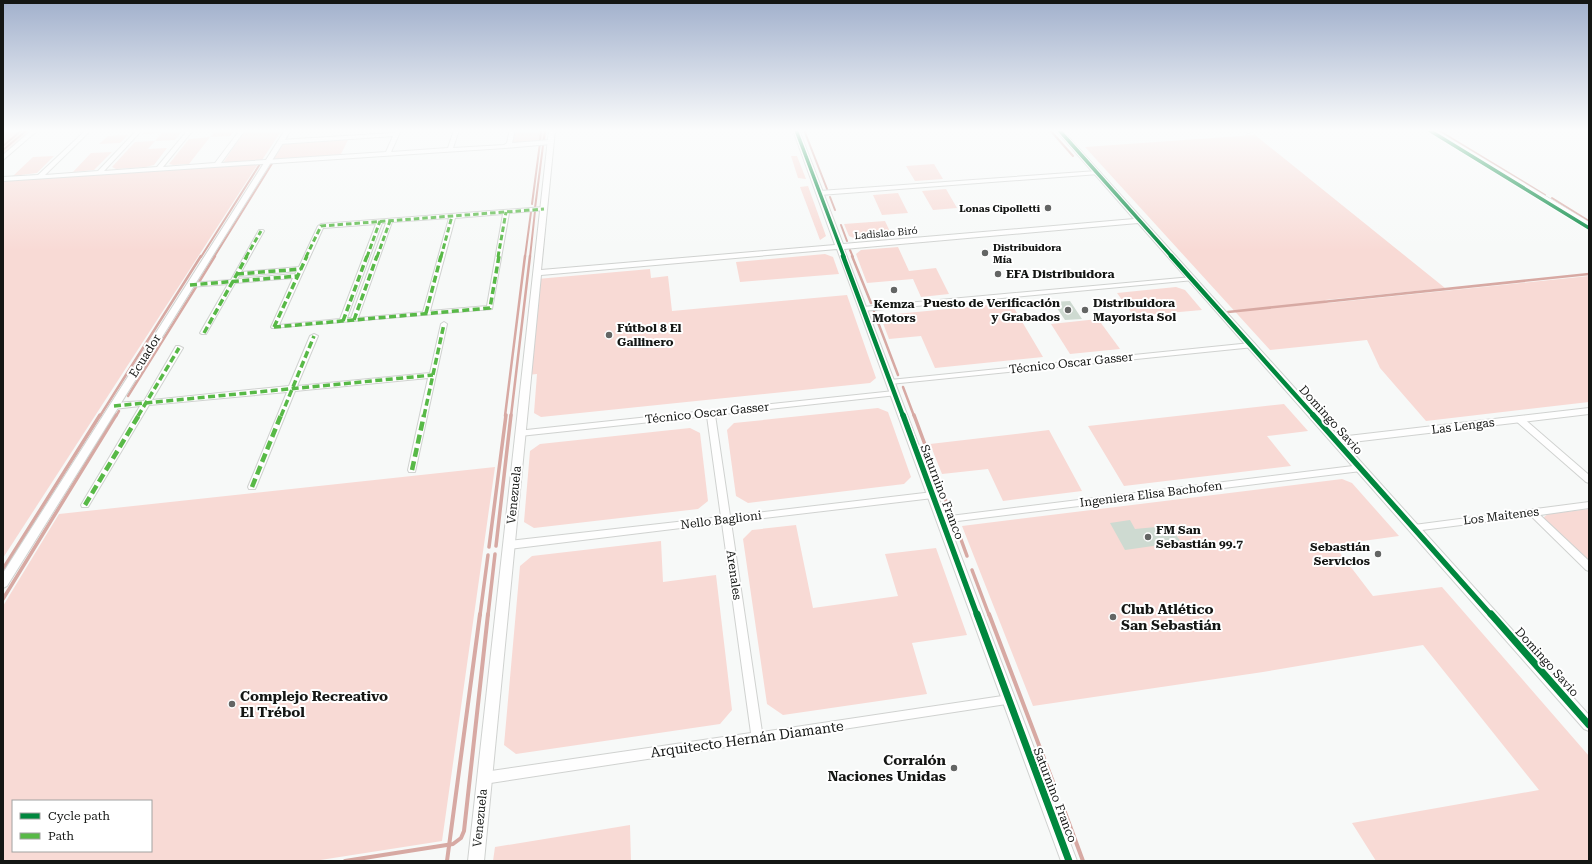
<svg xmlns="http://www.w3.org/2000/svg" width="1592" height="864" font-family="'Roboto Serif',serif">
<rect width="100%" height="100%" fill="#f7f9f8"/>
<g fill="#f8dad5" fill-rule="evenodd">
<path d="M3 130H32L3 155Z"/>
<path d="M146 130H183L175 140 155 141 148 149 167 148 154 165 146 167 116 169 112 167 135 142 155 141 162 133 143 134Z"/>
<path d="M216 130H235L230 136 210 137 189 164 173 165 169 164 189 139 210 137Z"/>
<path d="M245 130H282L262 160 223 163Z"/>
<path d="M515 130H547L545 143 512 145Z"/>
<path d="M128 135 120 143 99 144 108 136Z"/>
<path d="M1255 135 1445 288 1325 300 1328 303 1589 276V402L1426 421 1380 368 1367 340 1270 350 1085 147Z"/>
<path d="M349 138 340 156 273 159 284 143Z"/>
<path d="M112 152 94 170 73 172 91 153Z"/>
<path d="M54 156 37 173 13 176 33 157Z"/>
<path d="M791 156H797L806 179 798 178Z"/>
<path d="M258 164 3 558V181Z"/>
<path d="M934 164 943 179 915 181 906 166Z"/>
<path d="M808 186 826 236 820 240 800 187Z"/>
<path d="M946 189 957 208 933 210 922 191Z"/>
<path d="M898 193 908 213 882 215 873 195Z"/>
<path d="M885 221 892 236 856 239 849 236 844 224Z"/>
<path d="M898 247 909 271 936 268 949 294 921 297 913 279 867 283 856 254 861 250Z"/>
<path d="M825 254 833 257 839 274 740 282 736 262Z"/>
<path d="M650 269 651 278 668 276 672 311 847 295 876 378 870 383 541 417 534 413 537 374 527 375 537 279Z"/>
<path d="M1176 287 1185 290 1202 310 1134 316 1117 293Z"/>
<path d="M1011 303 1043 357 935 368 921 336 889 339 881 318 885 315Z"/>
<path d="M1098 319 1120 349 1070 354 1051 324Z"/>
<path d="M1284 404 1308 431 1267 436 1291 466 1124 486 1088 426Z"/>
<path d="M878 408 888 412 911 477 904 484 748 503 736 496 727 430 734 423Z"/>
<path d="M690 428 700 433 708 501 698 509 534 528 524 522 530 451 540 444Z"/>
<path d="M1049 430 1082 491 1003 501 988 469 942 474 930 444Z"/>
<path d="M495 467 442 841 314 861H3V606L59 514ZM13 801H151V851H13Z"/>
<path d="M1342 479 1352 483 1399 536 1334 545 1373 596 1442 587 1589 756V861H1376L1352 823 1539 790 1423 645 1263 672 1033 706 962 526Z"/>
<path d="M1589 509V562L1545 521 1544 517 1548 514Z"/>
<path d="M796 525 813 608 898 596 885 554 936 548 967 635 912 643 927 694 783 715 767 704 743 539 752 530Z"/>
<path d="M661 541 663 582 716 575 732 710 720 724 516 754 504 745 520 566 532 556Z"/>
<path d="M630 825 631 861H493L495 847Z"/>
</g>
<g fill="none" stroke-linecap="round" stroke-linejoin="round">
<g stroke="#d7a9a3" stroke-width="2">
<path d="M804 130 827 189"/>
<path d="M1050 130 1073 156"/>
<path d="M1427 130 1589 229"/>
<path d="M1438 130 1545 195"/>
<path d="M540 141 541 130"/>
<path d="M3 146 22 130"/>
<path d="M3 150 27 130"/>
<path d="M830 197 835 210"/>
<path d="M1552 198 1589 221"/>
<path d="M532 204 540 143"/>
<path d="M535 208 545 130"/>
<path d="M841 225 847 241"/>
<path d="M850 250 853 257"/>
<path d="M201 257 260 164 263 163"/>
<path d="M214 257 273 162"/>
<path d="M525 257 531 212"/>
<path d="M530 257 535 211"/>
</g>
<g stroke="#d7a9a3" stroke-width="2.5">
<path d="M852 256 871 303"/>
<path d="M199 282 215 256"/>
<path d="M874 312 898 375"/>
<path d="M1228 312 1589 274"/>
<path d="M903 387 914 416"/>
<path d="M128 396 196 287"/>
<path d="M100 416 201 256"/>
<path d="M116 416 119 411"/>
<path d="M505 416 525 256"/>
<path d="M511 416 530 256"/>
</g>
<g stroke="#d7a9a3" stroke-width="3.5">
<path d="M914 415 950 512"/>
<path d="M955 523 967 556"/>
<path d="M496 546 511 415"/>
<path d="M489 547 506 415"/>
<path d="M3 569 100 415"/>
<path d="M972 570 989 615"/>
<path d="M3 599 116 415"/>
<path d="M480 615 488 555"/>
<path d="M488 615 495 554"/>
</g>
<g stroke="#d7a9a3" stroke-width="4">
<path d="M989 614 1053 782"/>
<path d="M1063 807 1083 861"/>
<path d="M345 861 453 844 461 838 464 831 488 614"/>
<path d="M447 861 480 614"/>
</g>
</g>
<g fill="#cedad1">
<path d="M1070 301 1082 319 1065 320 1053 302Z"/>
<path d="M1130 520 1135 529 1156 527 1160 534 1174 532 1181 542 1125 550 1110 523Z"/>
</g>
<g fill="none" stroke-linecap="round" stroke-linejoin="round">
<g stroke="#d0d2d0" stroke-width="2">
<g id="minor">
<path d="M86 130H91L45 175 98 171 137 130H142L104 171 157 167 188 130H193L163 167 215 163 240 130H245L221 163 386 152 393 136 280 144 277 142 280 140 394 133 396 130H401L391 152 448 148 454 130H459L453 148 504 145 507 143 510 130H515L512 143 551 140 554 142 551 144 505 148 3 181V177L38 175Z"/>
<path d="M1244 130H1250L1253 132 1248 133Z"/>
<path d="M1097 171 1100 173 1099 174 820 195 817 193 820 191Z"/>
<path d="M544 207 546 208V210L509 213 492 309 272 328 271 327 293 278 235 283 206 334H202L200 333 228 284 190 287 187 285 190 283 231 280 259 230H263L264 231 241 272 299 267 318 226 321 224ZM503 214 487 306 430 311 455 218ZM449 218 423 312 358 318 392 222ZM382 223H386L351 318H347ZM376 224 340 319 279 325 323 228ZM297 271 295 274 237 279 239 276Z"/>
<path d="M1192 277 1195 279 1194 280 863 311 860 309 863 307Z"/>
<path d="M444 322 447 324 415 472H409L408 470 428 378 295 391 256 487 255 489H249L248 487 287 392 149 405 88 507H82L81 505 140 406 114 409 110 406 114 403 144 401 176 346H179L183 348 152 400 289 386 310 336 314 334 318 336 297 386 430 373 441 324Z"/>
<path d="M1251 343H1254L1255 345 1254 347 890 384 886 382 890 380Z"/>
<path d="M894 391H897L898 393 897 395 715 415 730 516 933 492 936 493 937 495 936 497 933 498 731 522 762 732 1009 695 1013 697 1014 700 1013 703 484 784 480 782 478 778 480 774 484 772 751 733 722 523 509 549 506 548 504 545 506 542 509 541 721 517 707 416 520 436 517 435 516 433 517 431Z"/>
<path d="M1519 416 1522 417 1589 475V483L1586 482 1516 421 1515 419Z"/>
<path d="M1361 465 1364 466 1365 468 1364 470 1361 471 942 523 939 522 938 520 939 518 942 517Z"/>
<path d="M1589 502V508L1540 515 1589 561V571L1586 570 1531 516 1414 531 1411 530 1410 528 1411 526 1414 525Z"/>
</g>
</g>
<g stroke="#d0d2d0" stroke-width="2">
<g id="tertiary">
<path d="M32 130H38L3 160V155Z"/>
<path d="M285 130H291L7 586 3 588V573Z"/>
<path d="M549 130H555L541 270 835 245 793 130H799L843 244 1134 219 1056 130H1062L1339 437 1589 408V414L1344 443 1589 715V731L1584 729 1138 223 844 249 1077 861H1061L837 249 541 275 484 861H468Z"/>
</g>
</g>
<g stroke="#d0d2d0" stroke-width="1">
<path id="secondary" d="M1429 130H1436L1589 222V228Z"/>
</g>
<use href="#minor" fill="#fefefe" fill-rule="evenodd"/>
<use href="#tertiary" fill="#fefefe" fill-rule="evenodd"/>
<use href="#secondary" fill="#fefefe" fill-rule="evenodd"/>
<g stroke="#58b947" stroke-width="3" stroke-dasharray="5.5 3" stroke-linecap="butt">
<path d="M246 257 261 231"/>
<path d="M306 257 321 226 544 209"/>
<path d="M367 257 380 221"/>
<path d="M377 257 390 221"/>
<path d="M441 257 452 216"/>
<path d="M498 257 506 212"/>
</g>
<g stroke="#58b947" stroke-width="3.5" stroke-dasharray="7 3.5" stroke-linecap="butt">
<path d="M237 274 301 269"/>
<path d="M190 285 298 276"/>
<path d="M426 313 441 256"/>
<path d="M354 320 377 256"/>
<path d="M343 321 367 256"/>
<path d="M274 327 307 256"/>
<path d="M274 327 490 308 499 256"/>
<path d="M204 333 247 256"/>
<path d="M114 406 433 375"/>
<path d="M138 416 179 348"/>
<path d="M281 416 314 336"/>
<path d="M424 416 444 324"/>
</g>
<g stroke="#58b947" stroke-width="4.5" stroke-dasharray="9 4.5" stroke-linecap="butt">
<path d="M412 470 424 415"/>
<path d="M252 487 281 415"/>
<path d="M85 505 139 415"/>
</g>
<g stroke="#fff" stroke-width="5.5">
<g id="cycleway-far3">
<path d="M796 130 844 257"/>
<path d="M1059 130 1172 257"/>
<path d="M1429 130 1589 228"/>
</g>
</g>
<g stroke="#fff" stroke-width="6">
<g id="cycleway-far2">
<path d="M843 256 903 416"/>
<path d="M1171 256 1314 416"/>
</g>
</g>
<g stroke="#fff" stroke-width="8">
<g id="cycleway-far1">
<path d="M903 415 977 615"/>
<path d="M1313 415 1491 615"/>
</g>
</g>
<g stroke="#fff" stroke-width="10">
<g id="cycleway">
<path d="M977 614 1069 861"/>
<path d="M1491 614 1589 725"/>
</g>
</g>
<use href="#cycleway-far3" stroke="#00873e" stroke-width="3.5"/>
<use href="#cycleway-far2" stroke="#00873e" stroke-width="4.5"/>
<use href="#cycleway-far1" stroke="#00873e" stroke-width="5.5"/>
<use href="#cycleway" stroke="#00873e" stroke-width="7"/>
</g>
<linearGradient id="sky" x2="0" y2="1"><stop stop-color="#a1b0cc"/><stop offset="0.52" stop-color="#fbfcfc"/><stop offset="1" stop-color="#fbfcfc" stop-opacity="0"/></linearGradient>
<rect width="1592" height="251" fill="url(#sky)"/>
<g fill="#636564" stroke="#fff" stroke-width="1.5">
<circle cx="1048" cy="208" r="4"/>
<circle cx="985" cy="253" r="4"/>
<circle cx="998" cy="274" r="4"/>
<circle cx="894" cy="290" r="4"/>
<circle cx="1068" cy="310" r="4"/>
<circle cx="1085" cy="310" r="4"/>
<circle cx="609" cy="335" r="4"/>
<circle cx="1148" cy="537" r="4"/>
<circle cx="1378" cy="554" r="4"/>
<circle cx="1113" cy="617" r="4"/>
<circle cx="232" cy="704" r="4"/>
<circle cx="954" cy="768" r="4"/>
</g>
<g text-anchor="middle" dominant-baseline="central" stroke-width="4" stroke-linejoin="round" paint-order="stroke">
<g font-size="10" font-weight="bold" fill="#141614" stroke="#fff" text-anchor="end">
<text x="1040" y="208">Lonas Cipolletti</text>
<text x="993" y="247" text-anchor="start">Distribuidora<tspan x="993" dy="12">Mía</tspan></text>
</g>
<g font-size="10" fill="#141614" stroke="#fff">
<text transform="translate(886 233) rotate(-5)">Ladislao Biró</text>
</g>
<g font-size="12" font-weight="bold" fill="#141614" stroke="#fff" text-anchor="start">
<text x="1006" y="274">EFA Distribuidora</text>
<text x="1060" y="303" text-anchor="end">Puesto de Verificación<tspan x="1060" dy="14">y Grabados</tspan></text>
<text x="1093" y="303">Distribuidora<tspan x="1093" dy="14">Mayorista Sol</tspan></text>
<text x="894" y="304" text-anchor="middle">Kemza<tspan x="894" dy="14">Motors</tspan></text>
<text x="617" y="328">Fútbol 8 El<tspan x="617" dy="14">Gallinero</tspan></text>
<text x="1156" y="530">FM San<tspan x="1156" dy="14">Sebastián 99.7</tspan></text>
<text x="1370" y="547" text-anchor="end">Sebastián<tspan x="1370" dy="14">Servicios</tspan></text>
</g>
<g font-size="12" fill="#141614" stroke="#fff">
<text transform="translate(145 356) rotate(-58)">Ecuador</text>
<text transform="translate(1071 363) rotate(-6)">Técnico Oscar Gasser</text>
<text transform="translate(707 413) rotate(-6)">Técnico Oscar Gasser</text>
<text transform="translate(1331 420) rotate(48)">Domingo Savio</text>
<text transform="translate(1463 426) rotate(-7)">Las Lengas</text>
<text transform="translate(942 492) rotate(69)">Saturnino Franco</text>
<text transform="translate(1151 494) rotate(-7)">Ingeniera Elisa Bachofen</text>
<text transform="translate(514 495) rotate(-84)">Venezuela</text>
<text transform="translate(1501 516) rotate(-7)">Los Maitenes</text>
<text transform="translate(721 520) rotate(-7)">Nello Baglioni</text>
<text transform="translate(734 575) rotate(82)">Arenales</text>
<text transform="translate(1547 662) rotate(48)">Domingo Savio</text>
<text transform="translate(1055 795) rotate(69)">Saturnino Franco</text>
<text transform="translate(480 818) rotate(-84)">Venezuela</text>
</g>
<g font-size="14" font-weight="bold" fill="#141614" stroke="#fff" text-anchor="start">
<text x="1121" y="609">Club Atlético<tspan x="1121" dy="16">San Sebastián</tspan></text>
<text x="240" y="696">Complejo Recreativo<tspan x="240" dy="16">El Trébol</tspan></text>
<text x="946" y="760" text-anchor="end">Corralón<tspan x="946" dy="16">Naciones Unidas</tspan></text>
</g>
<g font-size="14" fill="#141614" stroke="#fff">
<text transform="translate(747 739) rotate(-8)">Arquitecto Hernán Diamante</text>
</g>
</g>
<rect width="1592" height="864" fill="none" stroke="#141614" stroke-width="8"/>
<rect x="12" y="800" width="140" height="52" fill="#ffffff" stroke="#a1a2a1"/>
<rect x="20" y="813" width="20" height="6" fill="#00873e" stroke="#a1a2a1"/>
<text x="48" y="820" font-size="12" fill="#141614">Cycle path</text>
<rect x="20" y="833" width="20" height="6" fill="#58b947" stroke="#a1a2a1"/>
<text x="48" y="840" font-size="12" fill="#141614">Path</text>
</svg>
